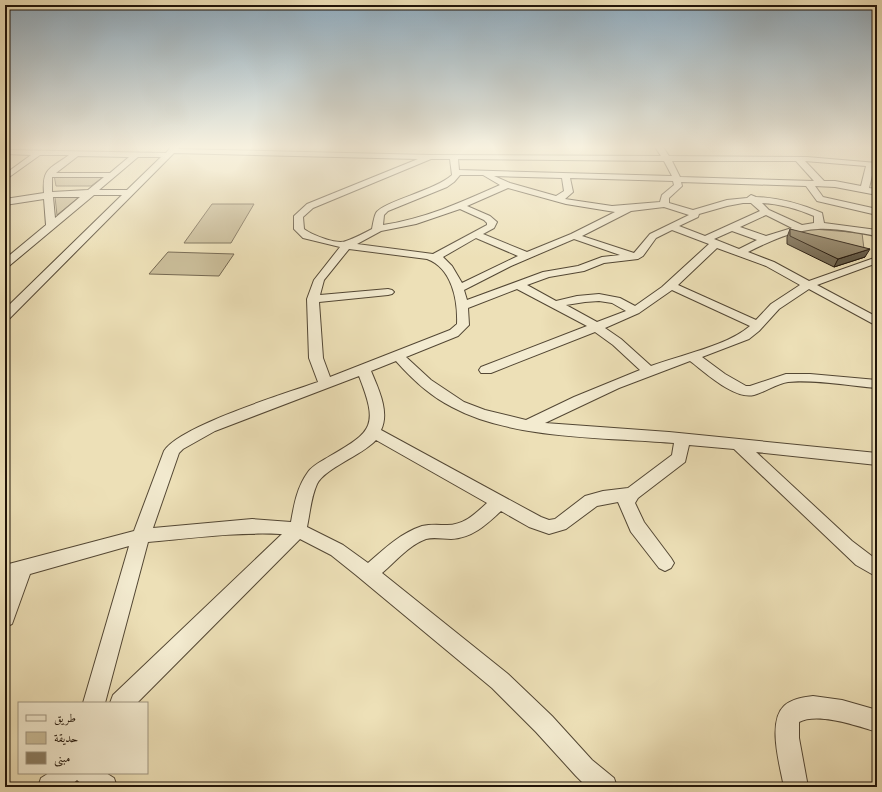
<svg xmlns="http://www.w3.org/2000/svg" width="882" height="792" font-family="'IM FELL Great Primer',Amiri,serif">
<rect width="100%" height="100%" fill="#ede0b7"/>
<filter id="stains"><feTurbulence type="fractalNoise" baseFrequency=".005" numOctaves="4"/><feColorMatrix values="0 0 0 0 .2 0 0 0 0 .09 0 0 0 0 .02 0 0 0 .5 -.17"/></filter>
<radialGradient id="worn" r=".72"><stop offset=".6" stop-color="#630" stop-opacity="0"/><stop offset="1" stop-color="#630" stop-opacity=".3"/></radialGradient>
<g fill="#cabd99" stroke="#756851">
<path d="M54 175 104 176 91 186H56Z"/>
<path d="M55 197H79L57 215Z"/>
<path d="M212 204H254L231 243H184Z"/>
<path d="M813 229 862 233 865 257 793 234Z"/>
<path d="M168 252 234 254 219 276 149 274Z"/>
</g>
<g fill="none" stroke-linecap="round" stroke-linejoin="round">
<g stroke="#534734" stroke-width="2">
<g id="minor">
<path d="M171 147H180L178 149 430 155 661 156 655 147H663L669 156 807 157 877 163V167H874L869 188 877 189V195L835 187 815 186 823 197 877 209V215L817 201 806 186 681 182 682 186 669 198V203L693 210 727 200 747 198 751 195 756 197C779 198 801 204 822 213L824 223 877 230V236C858 233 838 228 818 229 794 230 770 241 748 252L774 262 809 281 877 257V263L817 285 877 317V326L809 289 779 309 759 331 749 339 702 357 725 374 746 386H750L786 374H810L877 380V388C852 386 812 379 788 382 776 384 765 392 754 395 734 400 705 372 690 361L619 388 545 423 669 432 877 453V465L756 452 852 541 877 560V577L856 565 734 449 689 445 685 462 638 498 635 503 644 522 671 558 674 563 671 568 665 571 659 568 631 532 618 502 597 506 566 529 549 534 529 527 501 511C486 525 472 538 451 539 443 539 434 537 426 539 409 545 395 562 382 573L508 674 552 716 592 760 614 778 617 787H587L576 776 536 732 492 688 356 575 331 555 300 539 137 703H110L113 695 282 534H280C236 532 192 538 148 542L105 703H83L129 546 30 574 12 624 5 627V591L9 580 5 581V565L134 531 164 451C179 426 287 393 318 382L309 358 307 299 314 280 340 247 303 238 294 229V216L307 204 418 159 174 153 9 319 5 320V309L122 195H94L9 266 5 267V259L46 225 44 199 5 205V199L44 193C42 168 50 169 69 155H40L5 180V174L31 155 5 154V150L166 153ZM78 156 129 157 110 173H56ZM138 157H161L127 190H99ZM431 159H450L452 175C436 190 382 202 376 213 374 217 373 224 372 229 364 233 355 238 346 241 337 245 312 235 304 229L303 217 313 208ZM458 159 664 161 672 176 459 170ZM672 161H796L814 181 680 177ZM805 161 866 166 861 186 835 181H824ZM460 175H483L500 185C462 202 424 219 383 225L384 215 388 211 447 187 454 182ZM494 176 562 178 564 191 556 196 510 183ZM52 177H104L88 190 52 192ZM570 178 673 181 674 185 662 195 660 202 612 206 565 199 573 192ZM508 188 566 204 615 212 571 234 527 252 483 234 494 228 497 222 490 216 467 206ZM53 197H80L55 218ZM743 203H751L760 211 705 236 679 226 698 217 699 214 727 206ZM762 203C780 204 798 209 814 216V223L802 225 769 210ZM664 207 689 215 650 234 634 253 582 236 631 211ZM460 209 484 220 487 223V225L433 254 357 244 381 231 416 224ZM766 215 792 228 766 236 740 227ZM672 230 709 244 662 287 635 306 620 298 599 294 577 296 556 301 527 285 549 277 584 271 604 263 638 259 643 256 656 238ZM732 231 757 240 739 249 714 239ZM476 238 518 256 462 283 452 266 443 257ZM574 239 620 255 602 257 578 266 543 272 467 300 464 290 511 266ZM717 248 766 266 800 285 771 304 756 320 678 285ZM349 249 427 259C452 268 458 300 457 324L450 330 330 377 323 358 319 302 388 295 392 294 394 292 392 290 388 289 320 295 324 280ZM517 289 587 326 481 367 479 370 481 373H491L595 332 613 345 640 370 574 397 526 420 485 410 464 402 431 380 406 357 458 336 469 325 468 308ZM672 290 750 326C727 346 680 355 651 366L621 339 605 328 639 313ZM599 301 612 303 626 311 597 322 566 305 585 302ZM396 361C412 379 430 396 452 407 513 440 606 437 674 443L672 455 628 488 603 491 585 496 555 519 549 520 541 517 381 430C390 412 378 388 371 371ZM359 376C378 425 374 431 330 456 322 461 313 465 308 472 297 487 294 505 291 522L252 519 153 528 179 453 183 449 215 431ZM376 440 487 503C475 514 464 525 447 525 439 525 431 524 422 526 401 533 385 548 368 563L343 545 307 527C310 513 311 497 317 484 325 468 361 456 376 440Z"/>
<path d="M813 696 842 700 877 710V732C858 726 818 712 799 722V738L808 787H784C780 766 767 722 784 706 791 699 804 697 813 696Z"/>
<path d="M49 773H106L114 778 117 787H85L77 780 69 787H38L41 778Z"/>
</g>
</g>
<use href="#minor" fill="#f3ebd0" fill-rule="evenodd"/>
</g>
<path fill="#786c55" stroke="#201409" d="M790 229 865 257 834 267 787 244V237Z"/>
<path fill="#615845" stroke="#201409" d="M870 249 865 257 834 267 838 259Z"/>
<path fill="#8b7e63" stroke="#201409" d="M790 229 870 249 838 259 790 236Z"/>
<linearGradient id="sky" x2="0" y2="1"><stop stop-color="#8eaabd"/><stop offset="0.57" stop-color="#f7f1df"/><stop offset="1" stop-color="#f7f1df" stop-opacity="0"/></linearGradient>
<rect width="882" height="258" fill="url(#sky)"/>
<rect width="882" height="792" fill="none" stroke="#ede0b7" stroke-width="20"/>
<rect x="6" y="6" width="870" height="780" fill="none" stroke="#201409" stroke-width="2"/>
<rect x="10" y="10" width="862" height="772" fill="none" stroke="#201409"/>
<rect x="18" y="702" width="130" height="72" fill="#f3ebd0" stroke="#9f9580"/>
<rect x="26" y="715" width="20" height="6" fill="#f3ebd0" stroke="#9f9580"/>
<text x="54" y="722" font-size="12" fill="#201409">طريق</text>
<rect x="26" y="732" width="20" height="12" fill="#cabd99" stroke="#9f9580"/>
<text x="54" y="742" font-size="12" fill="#201409">حديقة</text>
<rect x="26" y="752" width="20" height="12" fill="#8b7e63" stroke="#9f9580"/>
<text x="54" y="762" font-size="12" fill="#201409">مبنى</text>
<rect width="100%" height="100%" filter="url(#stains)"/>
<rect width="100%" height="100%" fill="url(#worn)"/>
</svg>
